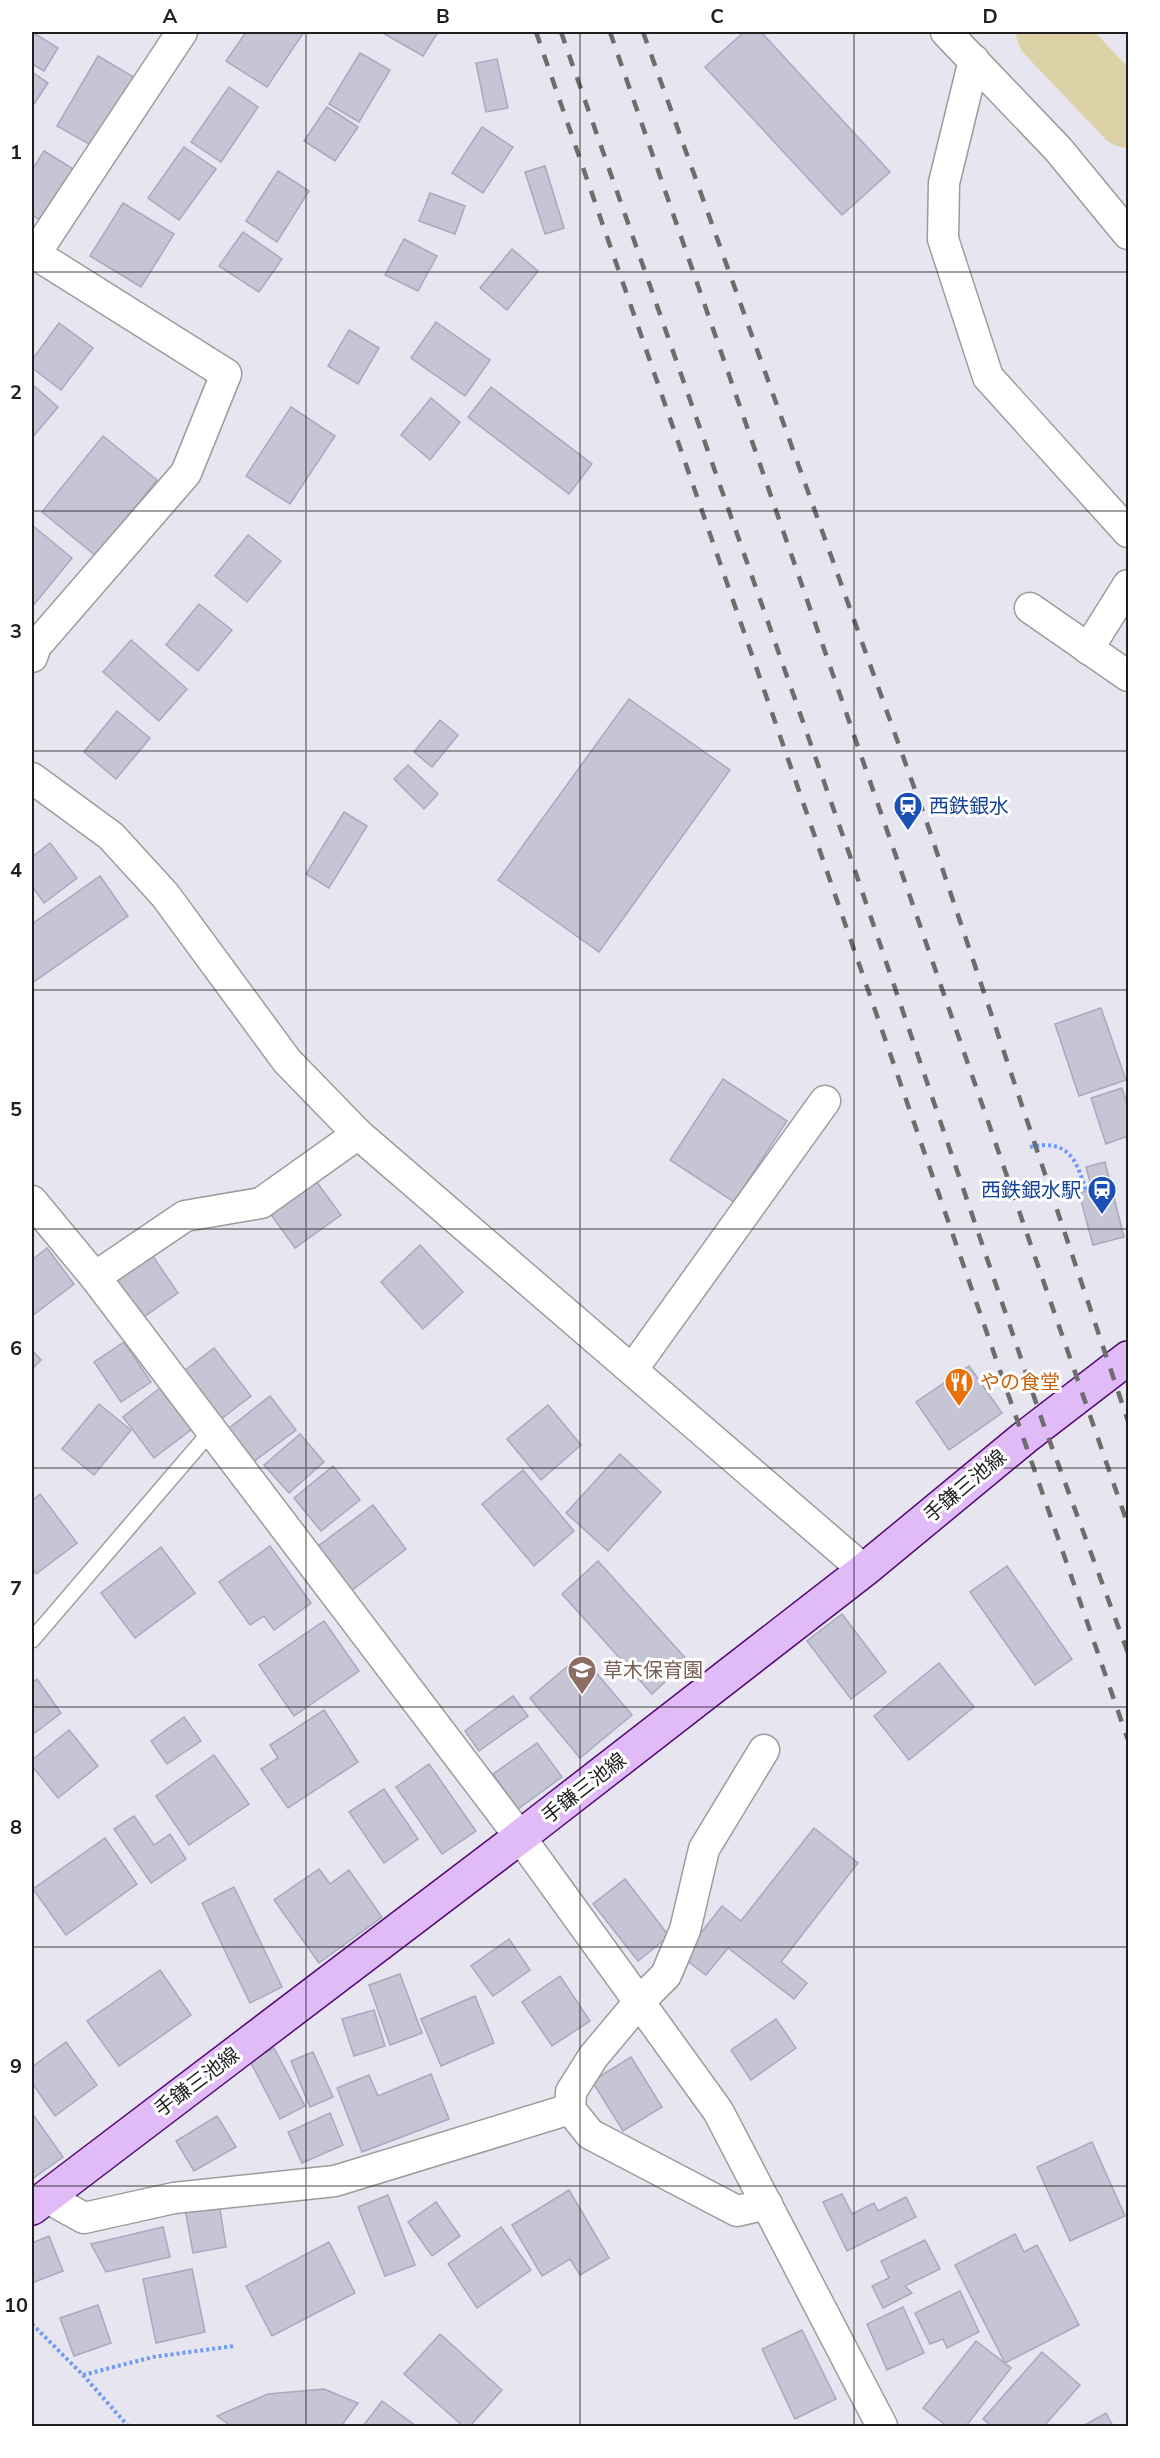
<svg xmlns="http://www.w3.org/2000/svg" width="1160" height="2458" font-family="'Nunito Sans','Noto Sans JP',sans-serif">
<rect width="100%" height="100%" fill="#e7e5ef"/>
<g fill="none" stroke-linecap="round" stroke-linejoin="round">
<path stroke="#dcd1a7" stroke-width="66" d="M1049 32 1128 115"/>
</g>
<g fill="#c6c5d6" stroke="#a8a8c1" stroke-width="1.5">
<path d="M32 32 58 48 44 71 32 64Z"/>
<path d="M246 32H304L267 87 226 61Z"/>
<path d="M381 32H438L423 56Z"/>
<path d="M744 32H761L890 172 842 215 705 67Z"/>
<path d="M360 53 390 70 359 122 329 104Z"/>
<path d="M98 56 137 79 96 148 57 126Z"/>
<path d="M497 59 508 108 486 112 476 63Z"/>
<path d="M32 72 48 83 32 107Z"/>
<path d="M229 87 258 107 221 162 191 142Z"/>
<path d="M327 107 358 127 335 161 304 141Z"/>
<path d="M482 127 513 147 483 193 452 173Z"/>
<path d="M184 147 216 169 179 220 148 198Z"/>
<path d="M44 151 75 170 43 222 32 215V170Z"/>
<path d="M545 166 564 228 545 234 525 172Z"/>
<path d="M278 171 309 191 277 242 246 221Z"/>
<path d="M430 193 465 206 455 234 419 221Z"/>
<path d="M123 203 174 234 141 287 90 256Z"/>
<path d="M243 232 282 259 259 292 219 266Z"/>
<path d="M404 239 437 256 418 291 385 275Z"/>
<path d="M512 249 538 271 507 310 480 288Z"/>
<path d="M436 322 490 360 465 396 411 358Z"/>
<path d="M59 323 93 348 61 390 32 368V360Z"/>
<path d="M349 330 379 348 358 384 328 366Z"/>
<path d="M32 384 58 407 32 438Z"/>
<path d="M491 387 592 464 569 494 468 417Z"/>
<path d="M431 398 460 422 430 460 401 435Z"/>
<path d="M291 407 335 436 290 504 246 476Z"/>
<path d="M103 436 157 480 96 556 42 512Z"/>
<path d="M32 525 72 558 32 607Z"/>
<path d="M248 535 281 561 247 602 215 576Z"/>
<path d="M199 604 232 630 198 671 166 645Z"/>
<path d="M131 640 187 689 159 721 103 672Z"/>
<path d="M629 699 730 770 599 952 498 880Z"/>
<path d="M117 711 150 738 116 779 84 752Z"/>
<path d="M440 720 458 735 432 767 414 752Z"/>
<path d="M408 765 438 794 424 809 394 779Z"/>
<path d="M344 812 367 826 329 888 306 874Z"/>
<path d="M50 843 77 878 44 903 32 886V857Z"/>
<path d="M100 876 128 916 32 983V924Z"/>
<path d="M1101 1008 1126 1080 1079 1096 1055 1024Z"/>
<path d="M723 1079 787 1121 734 1202 670 1160Z"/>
<path d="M1122 1088 1128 1107V1136L1106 1144 1091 1098Z"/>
<path d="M1105 1162 1124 1237 1093 1245 1079 1193 1092 1189 1086 1167Z"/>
<path d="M313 1177 341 1215 295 1248 267 1209Z"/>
<path d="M420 1245 463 1292 423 1329 381 1282Z"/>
<path d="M47 1248 74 1284 32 1316V1260Z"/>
<path d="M152 1255 178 1293 141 1319 115 1281Z"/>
<path d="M124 1342 151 1382 121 1402 94 1362Z"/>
<path d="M214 1348 251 1396 216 1423 179 1375Z"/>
<path d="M32 1350 41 1360 32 1369Z"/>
<path d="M969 1366 1002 1413 949 1450 916 1402Z"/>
<path d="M160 1388 192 1429 154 1458 123 1417Z"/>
<path d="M270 1396 296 1430 253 1462 228 1429Z"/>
<path d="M99 1404 131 1430 94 1475 62 1449Z"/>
<path d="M548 1405 581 1445 541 1480 507 1439Z"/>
<path d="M300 1434 324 1462 289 1493 264 1465Z"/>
<path d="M620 1454 661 1492 608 1551 566 1513Z"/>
<path d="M333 1466 360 1500 321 1531 294 1498Z"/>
<path d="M523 1470 574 1531 534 1566 482 1504Z"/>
<path d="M40 1494 77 1543 36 1574 32 1567V1501Z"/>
<path d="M373 1505 406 1549 351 1591 317 1547Z"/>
<path d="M270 1546 311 1603 274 1630 264 1616 250 1625 219 1582Z"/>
<path d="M161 1547 195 1593 135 1638 101 1593Z"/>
<path d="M598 1561 688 1661 652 1694 562 1594Z"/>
<path d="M1007 1566 1072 1659 1035 1685 970 1592Z"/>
<path d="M842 1614 886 1672 851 1699 807 1641Z"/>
<path d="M324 1621 359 1671 294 1716 259 1665Z"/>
<path d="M581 1655 632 1715 580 1758 530 1698Z"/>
<path d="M939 1663 974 1707 909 1760 874 1716Z"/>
<path d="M37 1679 61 1713 32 1735V1683Z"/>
<path d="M513 1696 528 1716 479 1751 465 1731Z"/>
<path d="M324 1710 358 1762 288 1808 261 1769 278 1758 270 1745Z"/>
<path d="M184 1717 201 1741 167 1764 151 1741Z"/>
<path d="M69 1730 98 1766 58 1798 32 1766V1760Z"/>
<path d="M537 1743 562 1777 518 1809 493 1774Z"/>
<path d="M214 1755 249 1804 189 1845 156 1796Z"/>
<path d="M429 1764 476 1831 442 1854 396 1787Z"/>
<path d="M384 1789 418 1839 384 1863 349 1812Z"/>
<path d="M134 1816 154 1845 170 1834 186 1859 151 1883 114 1829Z"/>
<path d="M814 1828 858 1863 781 1962 807 1983 794 1999 728 1948 706 1975 682 1957 722 1906 741 1921Z"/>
<path d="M105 1838 137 1884 66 1935 33 1889Z"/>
<path d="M319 1869 330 1884 349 1870 382 1917 319 1963 274 1900Z"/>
<path d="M625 1879 669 1936 638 1961 593 1904Z"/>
<path d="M234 1887 282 1987 250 2003 202 1903Z"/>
<path d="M509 1939 530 1970 493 1996 471 1966Z"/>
<path d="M160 1970 191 2015 119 2066 87 2021Z"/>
<path d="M400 1974 422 2033 390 2045 369 1985Z"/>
<path d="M560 1976 590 2021 552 2046 522 2002Z"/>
<path d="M475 1996 494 2043 441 2066 421 2019Z"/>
<path d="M374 2010 385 2046 354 2056 342 2019Z"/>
<path d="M776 2019 796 2048 751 2080 731 2050Z"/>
<path d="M66 2042 97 2085 55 2116 32 2083V2067Z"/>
<path d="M274 2048 305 2106 280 2119 250 2061Z"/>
<path d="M313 2052 333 2097 310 2107 291 2061Z"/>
<path d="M631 2057 662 2107 623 2131 592 2081Z"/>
<path d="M431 2074 449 2119 362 2152 337 2088 369 2075 378 2096Z"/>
<path d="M32 2113 63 2157 32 2179Z"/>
<path d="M330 2113 343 2145 302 2163 288 2132Z"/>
<path d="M217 2116 236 2147 194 2171 176 2141Z"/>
<path d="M1092 2142 1125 2216 1070 2241 1037 2167Z"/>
<path d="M569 2190 609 2258 580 2275 570 2259 542 2276 512 2225Z"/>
<path d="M842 2194 852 2214 874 2203 878 2211 906 2197 916 2217 847 2251 823 2202Z"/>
<path d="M388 2195 415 2265 385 2276 358 2207Z"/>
<path d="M218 2197 226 2247 193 2253 184 2203Z"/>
<path d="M436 2202 460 2236 432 2256 408 2222Z"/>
<path d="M163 2227 170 2257 106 2272 91 2244Z"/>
<path d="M501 2227 531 2270 477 2308 448 2264Z"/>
<path d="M1015 2234 1024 2252 1037 2245 1079 2325 1005 2363 955 2265Z"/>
<path d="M49 2236 63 2271 32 2283V2243Z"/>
<path d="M925 2240 940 2269 905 2286 912 2293 883 2308 872 2286 889 2278 881 2261Z"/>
<path d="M329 2242 355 2293 272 2336 246 2286Z"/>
<path d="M192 2269 205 2332 156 2343 143 2279Z"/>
<path d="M960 2291 979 2332 947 2348 943 2339 930 2344 915 2313Z"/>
<path d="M98 2305 111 2343 74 2356 60 2318Z"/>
<path d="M903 2307 924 2353 887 2370 867 2324Z"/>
<path d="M802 2330 836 2399 795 2419 762 2349Z"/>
<path d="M440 2334 502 2390 470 2426H463L404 2374Z"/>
<path d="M976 2341 1011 2368 966 2426H947L923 2408Z"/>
<path d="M1042 2352 1080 2385 1044 2426H991L983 2419Z"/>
<path d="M324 2389 358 2403 341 2426H231L217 2416 268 2394Z"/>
<path d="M382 2401 416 2426H363Z"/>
<path d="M1106 2413 1113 2426H1083Z"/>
</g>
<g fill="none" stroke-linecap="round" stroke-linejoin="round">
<g stroke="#9c9c9c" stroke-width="18">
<path id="lane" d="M32 1640 212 1430"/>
</g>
<g stroke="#9c9c9c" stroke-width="33">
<g id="street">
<path d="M946 32 1058 149 1128 234"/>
<path d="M974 60 944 183 943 239 988 377 1128 532"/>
<path d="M32 252 226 374 186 473 36 646 32 657"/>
<path d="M35 254 182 32"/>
<path d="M1030 608 1128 676"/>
<path d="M1088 649 1128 585"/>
<path d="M32 778 111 836 165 895 287 1061 358 1134 864 1570"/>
<path d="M32 1201 95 1277 520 1837 718 2111 882 2426"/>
<path d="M95 1277 185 1216 261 1203 358 1134"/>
<path d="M632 1370 825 1101"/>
<path d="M764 1750 704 1849 685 1930 666 1975 639 2002 593 2057 571 2092 570 2109 590 2134 737 2211 767 2204"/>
<path d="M46 2197 84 2218 174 2198 335 2181 570 2109"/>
</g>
</g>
<g stroke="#510874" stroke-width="36">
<path id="secondary" d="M32 2208 520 1837 864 1570 1024 1438 1128 1358"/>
</g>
<g stroke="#6f9bf6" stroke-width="4" stroke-dasharray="3 3" stroke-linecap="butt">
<path d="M1030 1147C1068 1139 1076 1158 1086 1191"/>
<path d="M32 2324 83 2375 128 2426"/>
<path d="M83 2375 153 2357 234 2346"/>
</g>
<use href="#lane" stroke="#fff" stroke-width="15"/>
<use href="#street" stroke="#fff" stroke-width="30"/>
<use href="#secondary" stroke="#e1baf8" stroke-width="33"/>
<g stroke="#6d6d6d" stroke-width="4.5" stroke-dasharray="12 12" stroke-linecap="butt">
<path d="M536 32 1128 1740"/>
<path d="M561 32 850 856 1043 1423 1128 1653"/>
<path d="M610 32 1128 1525"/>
<path d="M643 32 928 826 1128 1421"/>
</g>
</g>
<path fill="none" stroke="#1f1f1f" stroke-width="1.5" stroke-opacity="0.55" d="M306 32V2426M580 32V2426M854 32V2426M32 272H1128M32 511H1128M32 751H1128M32 990H1128M32 1229H1128M32 1468H1128M32 1707H1128M32 1947H1128M32 2186H1128"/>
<defs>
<g id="station-pin" transform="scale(1.5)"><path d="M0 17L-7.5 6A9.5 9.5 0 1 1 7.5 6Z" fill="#1a4fb4" stroke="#fff"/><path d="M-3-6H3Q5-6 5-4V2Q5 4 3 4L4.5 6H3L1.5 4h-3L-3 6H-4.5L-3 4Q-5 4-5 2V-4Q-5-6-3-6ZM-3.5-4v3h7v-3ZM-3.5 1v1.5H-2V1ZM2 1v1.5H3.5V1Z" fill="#fff"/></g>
<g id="restaurant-pin" transform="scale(1.5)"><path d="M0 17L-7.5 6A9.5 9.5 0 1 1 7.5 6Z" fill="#e8710a" stroke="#fff"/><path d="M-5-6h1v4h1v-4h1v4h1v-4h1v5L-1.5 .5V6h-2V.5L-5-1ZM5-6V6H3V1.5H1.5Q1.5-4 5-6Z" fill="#fff"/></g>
<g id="school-pin" transform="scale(1.5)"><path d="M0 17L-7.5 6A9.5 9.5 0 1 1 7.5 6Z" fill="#8d6e63" stroke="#fff"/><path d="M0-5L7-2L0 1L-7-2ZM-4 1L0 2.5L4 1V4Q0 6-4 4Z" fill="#fff"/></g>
</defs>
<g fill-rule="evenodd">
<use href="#station-pin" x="908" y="806"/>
<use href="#station-pin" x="1102" y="1190"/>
<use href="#restaurant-pin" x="959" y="1382"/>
<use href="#school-pin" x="582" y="1670"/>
</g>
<g text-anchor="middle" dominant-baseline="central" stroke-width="6" stroke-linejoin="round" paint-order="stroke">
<g font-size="20" fill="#164399" stroke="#fff" text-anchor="start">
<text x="929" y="806">西鉄銀水</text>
<text x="1081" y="1190" text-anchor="end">西鉄銀水駅</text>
</g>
<g font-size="20" fill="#c56008" stroke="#fff" text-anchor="start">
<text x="980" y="1382">やの食堂</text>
</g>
<g font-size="20" fill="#1f1f1f" stroke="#fff">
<text transform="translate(965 1486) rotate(-40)">手鎌三池線</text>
<text transform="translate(584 1788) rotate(-38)">手鎌三池線</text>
<text transform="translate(197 2082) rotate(-37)">手鎌三池線</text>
</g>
<g font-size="20" fill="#785e54" stroke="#fff" text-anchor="start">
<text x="603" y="1670">草木保育園</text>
</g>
</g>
<rect width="1160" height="2458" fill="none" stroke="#ffffff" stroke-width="66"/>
<rect x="33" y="33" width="1094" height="2392" fill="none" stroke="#1f1f1f" stroke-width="2"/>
<g font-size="20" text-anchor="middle" font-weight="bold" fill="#1f1f1f">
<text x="170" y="23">A</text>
<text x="443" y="23">B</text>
<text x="717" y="23">C</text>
<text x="990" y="23">D</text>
<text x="16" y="159">1</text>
<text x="16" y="399">2</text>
<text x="16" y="638">3</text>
<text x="16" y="877">4</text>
<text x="16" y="1116">5</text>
<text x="16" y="1355">6</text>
<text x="16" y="1595">7</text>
<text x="16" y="1834">8</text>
<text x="16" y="2073">9</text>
<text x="16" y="2312">10</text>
</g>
</svg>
